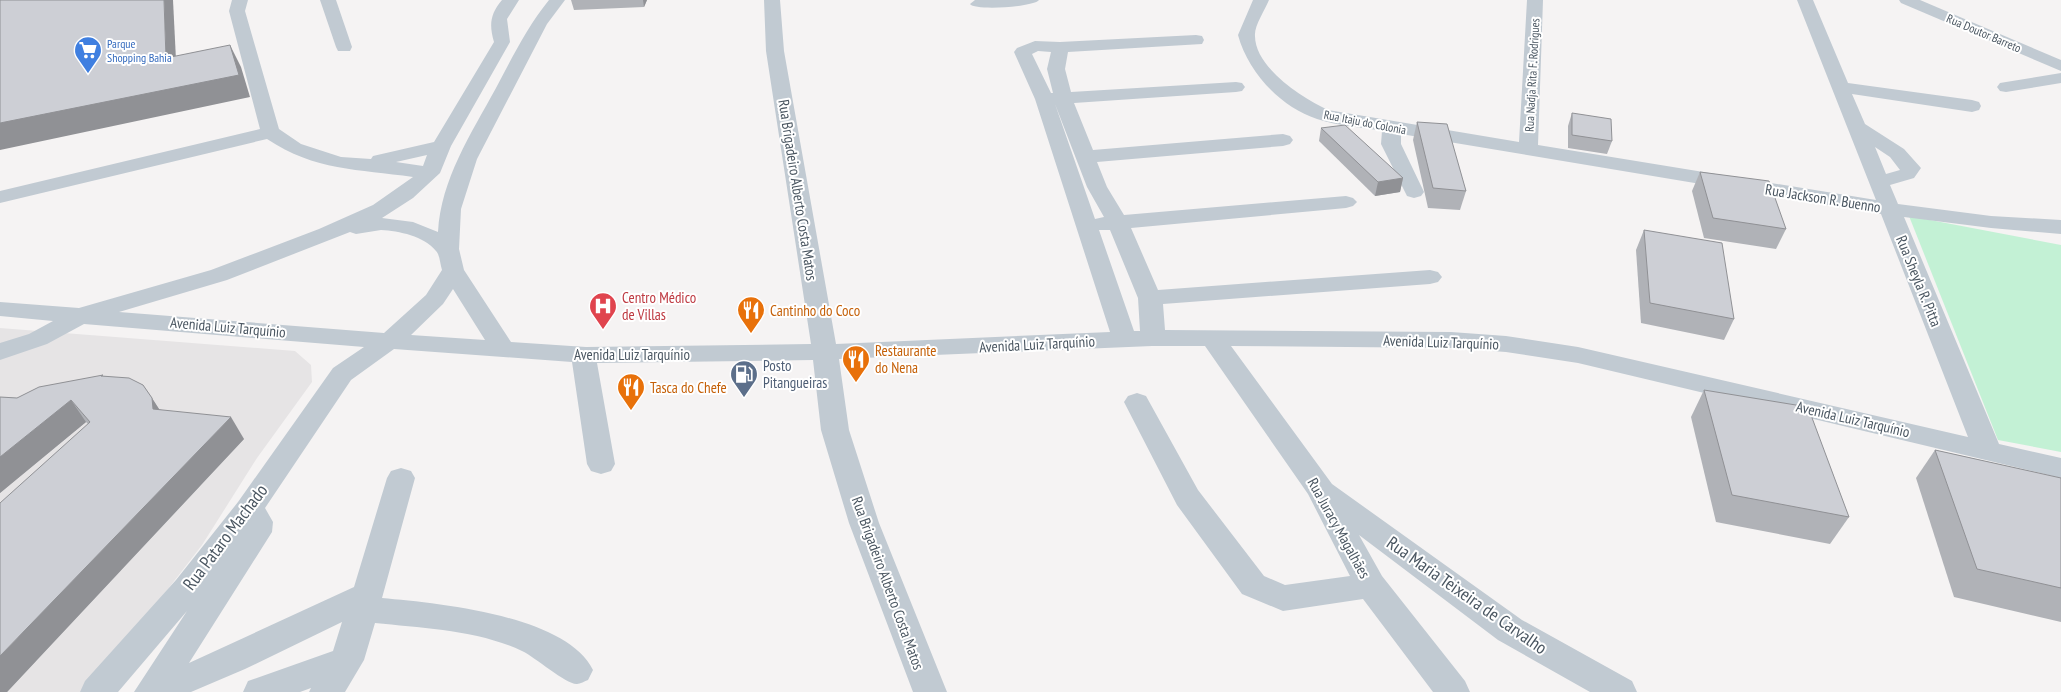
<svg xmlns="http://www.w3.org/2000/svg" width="2061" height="692" font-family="'PT Sans Narrow',sans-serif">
<rect width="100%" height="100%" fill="#f5f3f3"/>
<path fill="#e6e4e5" d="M0 328 295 351 311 365 312 382 257 458 202 545 117 655 81 692H0Z"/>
<path fill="#c3f1d5" d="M1909 216 2061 245V452L1998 440Z"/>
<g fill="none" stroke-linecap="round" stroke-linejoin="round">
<g fill="#c1cad2" fill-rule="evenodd">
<path d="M232 0H248L245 11 279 129 301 144 341 157 371 159 373 156 434 142 494 42C489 25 490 14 502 0H519L507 19 510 42 451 146 440 173 413 198 382 218 413 222 438 232C441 179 471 134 496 88 512 58 527 27 549 0H565L547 24 477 159 461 209 459 249 464 270 511 342 586 347 811 344 766 51 764 0H780L784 51 836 344 1110 332 1035 99 1014 52 1017 48 1035 41 1060 42 1196 35 1202 36 1204 40 1202 44 1068 52 1065 69 1071 92 1236 82 1242 83 1245 87 1242 91 1236 92 1074 103 1093 150 1283 134 1290 136 1293 140 1290 144 1283 146 1097 162 1107 187 1124 215 1346 196 1353 198 1357 202 1353 206 1346 208 1131 228 1158 290 1430 270 1438 272 1442 277 1438 282 1430 284 1163 304 1165 330 1451 332 1506 336 1578 347 1968 437 1881 214 1401 134V144L1424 192 1421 196 1414 198 1407 196 1381 144 1382 131C1361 127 1337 126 1317 119 1280 107 1248 72 1238 35L1253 0H1269C1265 10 1254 26 1255 36 1255 68 1303 98 1328 110L1519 142 1527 0H1543L1538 145 1876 200 1797 0H1813L1848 83 1972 100 1979 102 1981 106 1979 110 1972 112 1852 94 1865 124 1904 149 1921 168 1914 178 1890 185 1898 204 1991 216 2061 220V234L1991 228 1904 217 1999 444 2061 458V478L1578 363 1506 352 1451 348 1231 346 1332 484 1522 620 1632 681 1637 692H1590L1498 640 1359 535 1382 576 1465 681 1470 692H1433L1363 599 1283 611 1242 594 1177 505 1124 402 1128 396 1137 393 1146 396 1198 490 1264 576 1285 585 1350 576 1308 494 1205 346H1152L839 359 849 430 879 523 947 692H913L849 523 821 430 813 360 597 363 615 464 611 471 601 474 591 471 587 464 572 362 394 349 351 380 265 508 273 522 272 532 189 663 354 587 387 478 391 471 401 468 411 471 415 478 382 598C437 603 566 615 593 670L588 680C585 681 580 684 577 684 567 685 535 657 522 651 478 630 422 628 375 623L364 660 345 692H309L311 688 300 692H243L248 681 333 651 342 622 245 669 191 692H134L187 611 118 692H80L85 681 176 580 238 502 333 368 364 347 84 324 47 344 0 360V343L29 334 53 321 0 316V302L79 308 211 270 319 229 373 205 413 177C358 169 315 171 267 139L0 203V191L260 129 229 11ZM1038 51 1051 52 1047 69 1053 93H1051L1032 54ZM1055 104 1087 187 1104 217 1095 219ZM1875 147 1890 157 1900 170 1886 174ZM427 155 423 166 396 162ZM381 230C399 231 424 236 436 251 440 255 440 264 442 270L426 295 384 333 119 312 227 280 350 232 356 234ZM1099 230H1110L1138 298 1140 331H1134ZM453 289 485 340 411 335 443 304Z"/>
<path d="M320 0H336L352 47 350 51H338L336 47Z"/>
<path d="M975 0H1039C1034 7 975 11 970 4Z"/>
<path d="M1899 0H1920L2061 60V71L1901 3Z"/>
<path d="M2061 73V83L2006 92 2000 91 1997 87 2000 83 2006 82Z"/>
</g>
</g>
<g fill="#b0b2b7">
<path d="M571 0H647L644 7 574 10Z"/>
<path d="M1572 113 1612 141 1607 154 1568 148V126Z"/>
<path d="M1417 122 1466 191 1460 210 1428 208 1413 140Z"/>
<path d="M1321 128 1403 178 1400 192 1375 196 1319 141Z"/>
<path d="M1700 172 1786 229 1776 249 1704 238 1692 191Z"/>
<path d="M1644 230 1734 319 1724 340 1641 323 1636 250Z"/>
<path d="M104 376 143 385 159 409 244 439 7 692H0L88 424 86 422 0 493V397L17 398Z"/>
<path d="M1704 390 1849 517 1830 544 1716 522 1691 417Z"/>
<path d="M1935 450 2061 478V622L1954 597 1916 478Z"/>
</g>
<g fill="#909195">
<path d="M164 0H173L177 80 166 58Z"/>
<path d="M643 0H647L644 7Z"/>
<path d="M230 45 241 67 250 97 0 150V123Z"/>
<path d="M1403 178 1400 192 1375 196 1378 182Z"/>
<path d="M152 398 166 420 153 409Z"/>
<path d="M71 400 86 422 0 493V457Z"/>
<path d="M231 417 244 439 7 692H0V656Z"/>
</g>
<g fill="#cdcfd5" stroke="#909195">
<path d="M0 0H164L166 58 230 45 239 75 0 123Z"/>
<path d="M1572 113 1611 119 1612 141 1572 135Z"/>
<path d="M1417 122 1447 124 1466 191 1433 188Z"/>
<path d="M1345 125 1403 178 1378 182 1321 128Z"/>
<path d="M1700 172 1769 181 1786 229 1713 218Z"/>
<path d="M1644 230 1722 243 1734 319 1650 303Z"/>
<path d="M103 375 101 376 129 378 143 385 152 398 153 409 231 417 0 656V503L90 422 71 400 0 457V397L17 398 39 387Z"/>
<path d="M1704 390 1808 407 1849 517 1732 495Z"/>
<path d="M1935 450 2061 478V588L1977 569Z"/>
</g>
<defs>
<g id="supermarket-pin" transform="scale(1.4375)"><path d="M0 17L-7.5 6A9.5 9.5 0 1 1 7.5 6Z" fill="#3f7fe0" stroke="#fff"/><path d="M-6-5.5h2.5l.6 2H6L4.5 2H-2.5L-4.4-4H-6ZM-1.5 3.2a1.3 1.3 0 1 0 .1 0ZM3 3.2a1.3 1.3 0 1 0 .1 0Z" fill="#fff"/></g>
<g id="hospital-pin" transform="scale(1.4375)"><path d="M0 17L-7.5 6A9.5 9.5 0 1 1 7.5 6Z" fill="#e0444e" stroke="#fff"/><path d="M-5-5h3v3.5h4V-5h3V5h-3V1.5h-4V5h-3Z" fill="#fff"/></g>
<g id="restaurant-pin" transform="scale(1.4375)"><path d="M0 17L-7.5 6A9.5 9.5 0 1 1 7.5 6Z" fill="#e8710a" stroke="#fff"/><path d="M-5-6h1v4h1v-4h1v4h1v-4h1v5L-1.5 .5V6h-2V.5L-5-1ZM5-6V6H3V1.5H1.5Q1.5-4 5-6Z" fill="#fff"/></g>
<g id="fuel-pin" transform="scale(1.4375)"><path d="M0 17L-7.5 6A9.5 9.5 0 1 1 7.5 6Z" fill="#5c6f8a" stroke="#fff"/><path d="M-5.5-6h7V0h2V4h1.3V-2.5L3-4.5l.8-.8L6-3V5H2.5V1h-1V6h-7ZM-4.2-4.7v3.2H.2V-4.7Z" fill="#fff"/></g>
</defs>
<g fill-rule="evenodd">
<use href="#supermarket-pin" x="88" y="50"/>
<use href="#hospital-pin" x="603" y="306"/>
<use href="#restaurant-pin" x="751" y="310"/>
<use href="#restaurant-pin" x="856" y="359"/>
<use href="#fuel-pin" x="744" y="374"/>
<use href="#restaurant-pin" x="631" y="387"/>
</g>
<g text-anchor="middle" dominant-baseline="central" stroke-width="4" stroke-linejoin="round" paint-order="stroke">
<g font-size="12" fill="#4a5661" stroke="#fff">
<text transform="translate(1984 33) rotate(23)">Rua Doutor Barreto</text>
<text transform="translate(1532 75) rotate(-87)">Rua Nadja Rita F. Rodrigues</text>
<text transform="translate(1365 122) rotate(11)">Rua Itaju do Colonia</text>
</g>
<g font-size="12" fill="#366cbe" stroke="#fff" text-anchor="start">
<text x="107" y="43">Parque<tspan x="107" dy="14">Shopping Bahia</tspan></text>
</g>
<g font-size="15" fill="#4a5661" stroke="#fff">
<text transform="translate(798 190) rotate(81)">Rua Brigadeiro Alberto Costa Matos</text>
<text transform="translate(1823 198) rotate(9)">Rua Jackson R. Buenno</text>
<text transform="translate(1919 281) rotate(68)">Rua Sheyla R. Pitta</text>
<text transform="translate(228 327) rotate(5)">Avenida Luiz Tarquínio</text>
<text transform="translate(1441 342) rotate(2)">Avenida Luiz Tarquínio</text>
<text transform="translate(1037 344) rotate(-3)">Avenida Luiz Tarquínio</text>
<text x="632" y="354">Avenida Luiz Tarquínio</text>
<text transform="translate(1853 419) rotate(13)">Avenida Luiz Tarquínio</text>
<text transform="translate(1339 528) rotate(61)">Rua Juracy Magalhães</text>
<text transform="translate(888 583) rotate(70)">Rua Brigadeiro Alberto Costa Matos</text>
</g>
<g font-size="15" fill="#be3a42" stroke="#fff" text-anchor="start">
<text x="622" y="297">Centro Médico<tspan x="622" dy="17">de Villas</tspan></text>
</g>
<g font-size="15" fill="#c56008" stroke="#fff" text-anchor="start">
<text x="770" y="310">Cantinho do Coco</text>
<text x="875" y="350">Restaurante<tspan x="875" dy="17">do Nena</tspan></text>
<text x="650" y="387">Tasca do Chefe</text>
</g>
<g font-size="15" fill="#4e5e75" stroke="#fff" text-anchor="start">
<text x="763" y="365">Posto<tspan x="763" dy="17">Pitangueiras</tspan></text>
</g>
<g font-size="18" fill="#4a5661" stroke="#fff">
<text transform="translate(225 537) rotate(-53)">Rua Pataro Machado</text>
<text transform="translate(1467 595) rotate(35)">Rua Maria Teixeira de Carvalho</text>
</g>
</g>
</svg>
